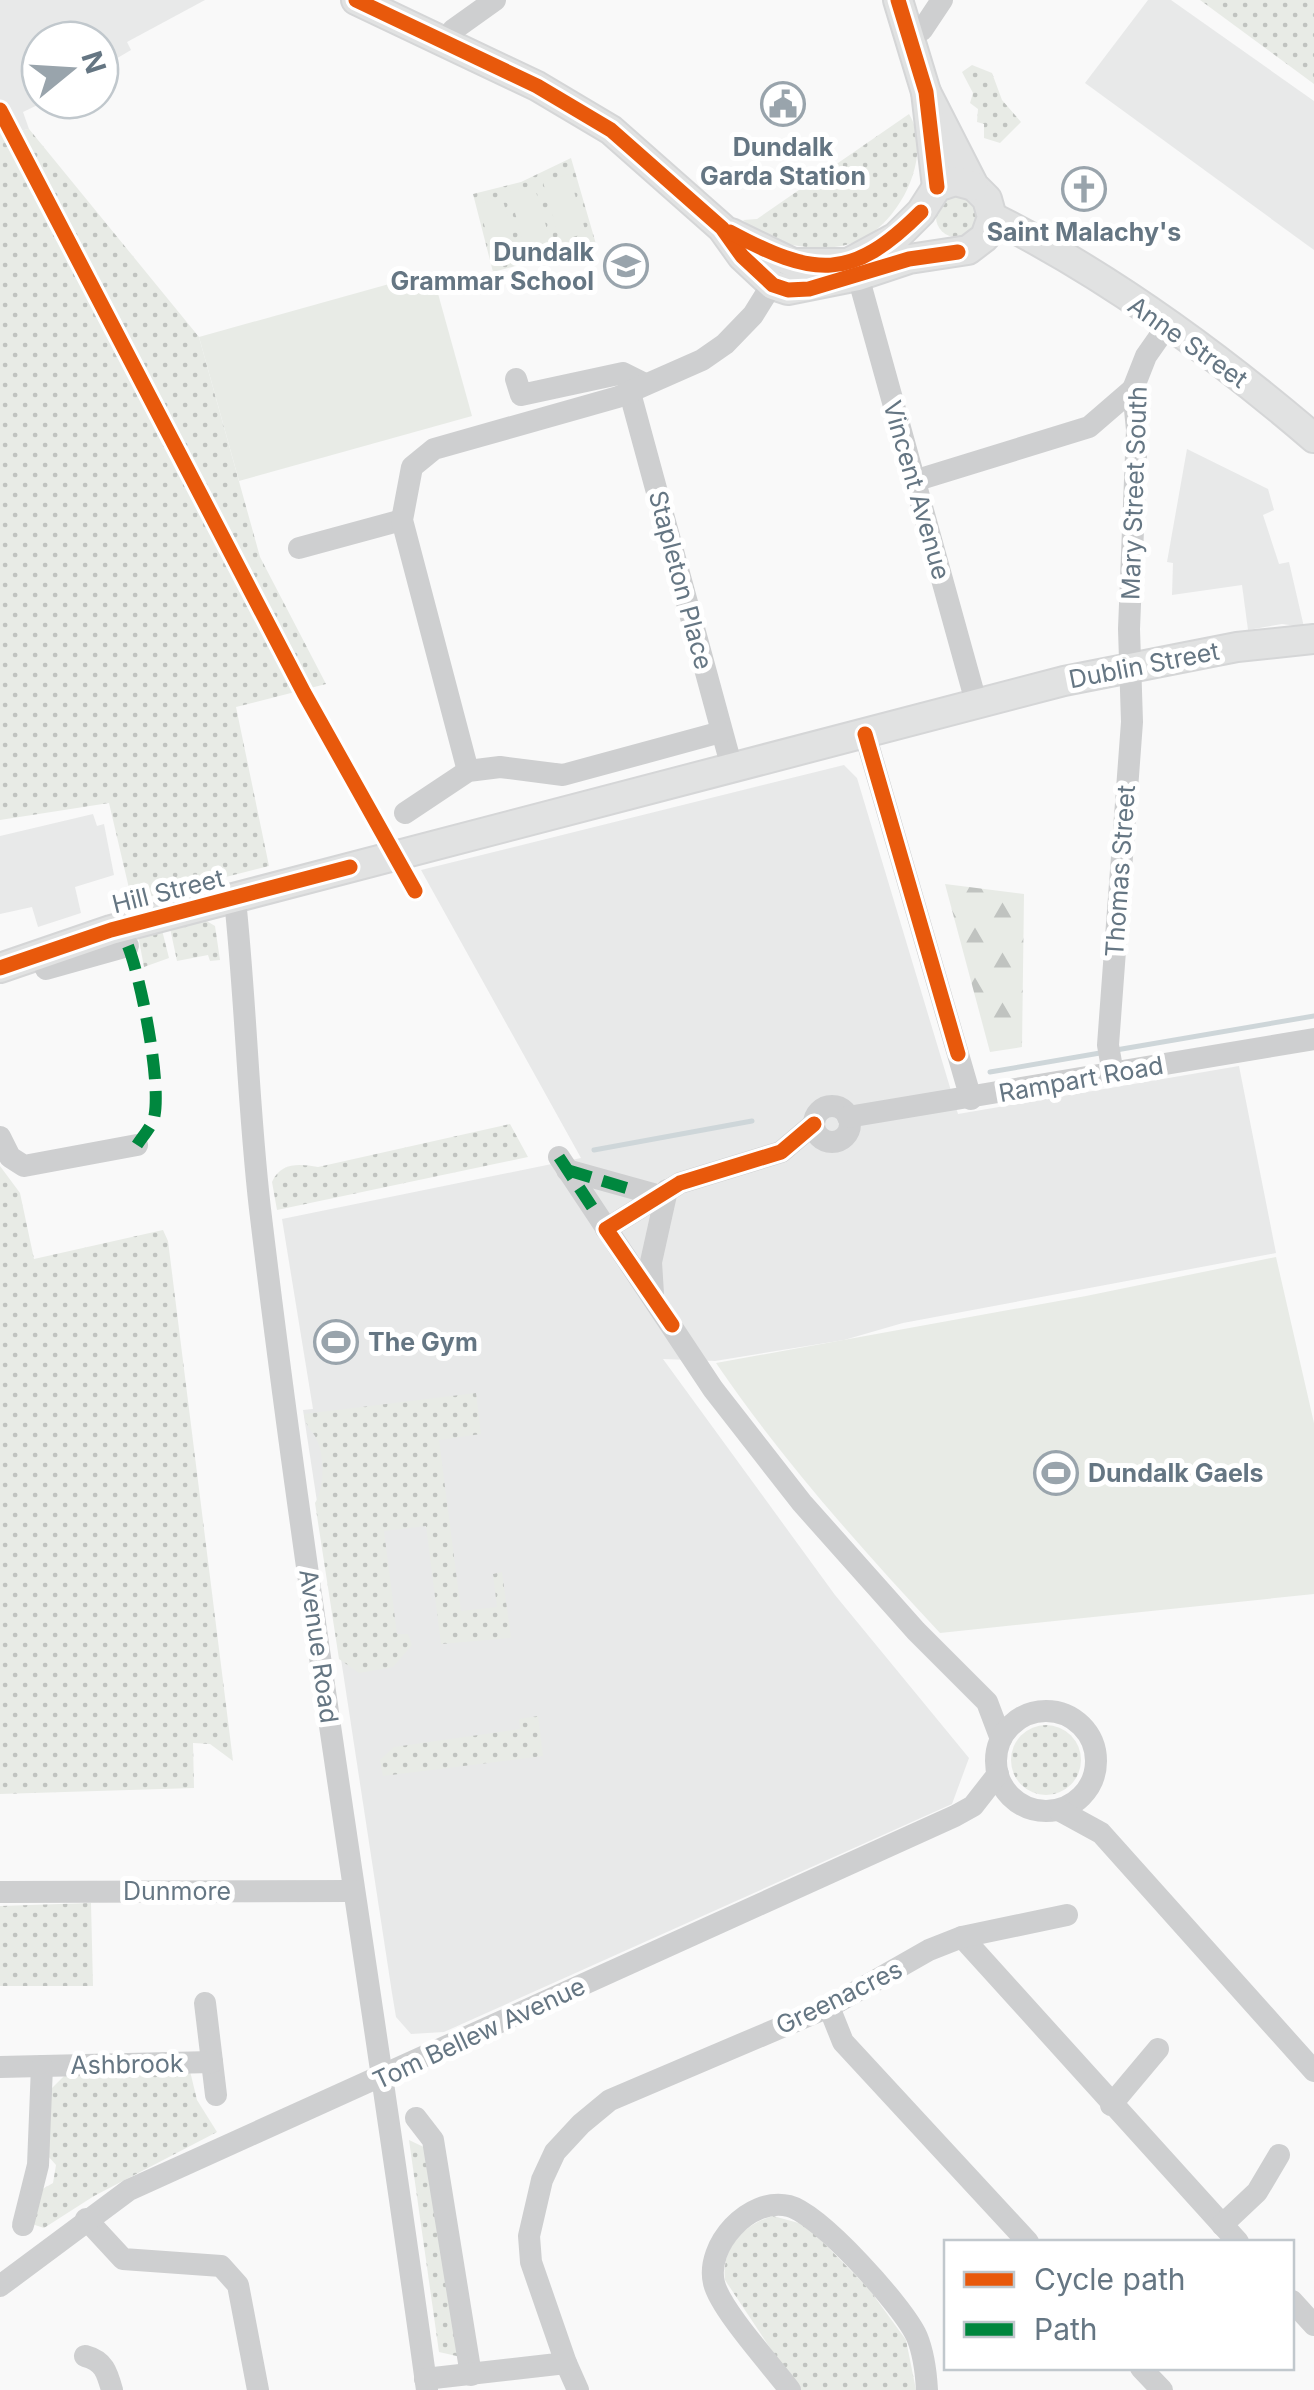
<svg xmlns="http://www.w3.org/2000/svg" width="1314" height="2390" font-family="Inter,sans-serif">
<defs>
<pattern id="green-dots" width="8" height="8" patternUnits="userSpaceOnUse" patternTransform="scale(2.5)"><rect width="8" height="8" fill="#e8ebe6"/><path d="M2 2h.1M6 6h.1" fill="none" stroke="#c0c3c0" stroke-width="1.8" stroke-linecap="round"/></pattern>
<pattern id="forest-firs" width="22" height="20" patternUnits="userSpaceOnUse" patternTransform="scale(2.5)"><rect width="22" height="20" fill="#e8ebe6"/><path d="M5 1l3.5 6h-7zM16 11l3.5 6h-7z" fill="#c0c3c0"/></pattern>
</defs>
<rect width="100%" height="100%" fill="#f9f9f9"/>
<g fill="#e8e9e9">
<path d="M0 0H205L127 42 131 50 102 67 100 40H40V100H48L23 112 29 129 0 135Z"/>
<path d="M1148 0H1171L1314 101V250L1085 83Z"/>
<path d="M1187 449 1268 489 1274 510 1263 515 1279 564 1289 562 1304 627 1282 624 1248 630 1242 585 1172 595 1173 563 1167 562Z"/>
<path d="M844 765 857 778 958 1114 1239 1066 1276 1253 903 1323 844 1340 715 1361 663 1359 835 1595 969 1758 952 1804 444 2032 411 2034 396 2017 392 1993 303 1410 313 1409 282 1219 581 1158 421 870Z"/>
<path d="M93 814 97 826 104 824 114 875 75 887 81 913 38 927 32 907 0 914V836Z"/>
</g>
<g fill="url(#green-dots)">
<path d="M1200 0H1314V84Z"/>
<path d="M972 65 992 73 1002 100 1021 122 1000 143 984 138V124L977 122 978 109 970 103 973 93 962 72Z"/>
<path d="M909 114C934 155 900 222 860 240 840 249 820 249 799 246 778 243 757 236 743 220L757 219Z"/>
<path d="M29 129 199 337 260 557 326 684 236 707 269 866 132 901 109 803 0 820V135Z"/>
<path d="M571 158 596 244 493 272 473 194 521 182Z"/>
<circle cx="956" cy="217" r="20"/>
<path d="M205 920 215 926 220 960 210 961 208 955 177 961 170 928Z"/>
<path d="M162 930 169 958 144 967 138 935Z"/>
<path d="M510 1124 528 1157 277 1210 272 1182C281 1162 299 1164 318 1167Z"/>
<path d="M0 1166 20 1193 34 1259 163 1230 168 1241 233 1761 210 1744 193 1743 194 1788 0 1794Z"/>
<path d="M476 1393 481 1434 439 1440 461 1611 497 1607 493 1574 502 1572 511 1638 441 1644 426 1526 384 1531 397 1634H408L412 1645 393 1667 359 1673 339 1659 315 1503C325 1487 325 1453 315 1436 309 1427 306 1426 304 1414Z"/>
<path d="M538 1716 543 1756 383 1776 380 1760 394 1747 520 1729 519 1719Z"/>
<circle cx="1046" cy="1760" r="35"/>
<path d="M91 1903 93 1986H0V1906Z"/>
<path d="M190 2071 197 2100 217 2132 94 2196 44 2228 32 2224 41 2190 53 2183 56 2165 48 2156 51 2089 66 2074Z"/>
<path d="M409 2140 430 2150 461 2357 439 2352Z"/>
<path d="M773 2216 806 2225 869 2289 906 2340 916 2390H798L725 2280C721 2248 744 2224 773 2216Z"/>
</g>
<path fill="url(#forest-firs)" d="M945 884 1024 894 1022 1047 990 1052Z"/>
<g fill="#e8ebe6">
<path d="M569 174 586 233 560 241 543 182Z"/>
<path d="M534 185 551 243 526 251 509 192Z"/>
<path d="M502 197 518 254 495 261 478 204Z"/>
<path d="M432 272 472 416 239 481 199 337Z"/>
<path d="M1276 1257 1314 1423V1594L940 1633C860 1547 782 1460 716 1363L1086 1296Z"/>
</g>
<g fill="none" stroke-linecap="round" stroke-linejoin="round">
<g stroke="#ced6d9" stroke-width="5">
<path d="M1116 1050 1314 1016"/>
<path d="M990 1072 1100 1053"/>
<path d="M594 1150 752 1121"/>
</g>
<g stroke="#d5d6d7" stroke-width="32">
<g id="major">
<path d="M356 0 537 86 611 130 722 228 742 256 773 285 788 290 858 276 909 259 968 250 985 237 992 217 987 199 974 186 926 92"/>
<path d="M898 0 926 92 937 187"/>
<path d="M992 217C1106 274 1217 355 1314 438"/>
<path d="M731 233 793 263H848L896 237 921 212 937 187 955 181 974 186"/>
<path d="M0 968 111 930 1064 681 1237 647 1314 639"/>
</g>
</g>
<g stroke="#cecfd0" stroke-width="22">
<path d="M909 34 922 30 942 0"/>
<path d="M446 43 453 30 495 0"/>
<path d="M858 276 976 702"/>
<path d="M516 379 521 395 623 373 645 384"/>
<path d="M630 393 732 768"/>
<path d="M914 481 1089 427 1133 389"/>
<path d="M299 548 402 520"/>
<path d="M865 734 971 1099"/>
<path d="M468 771 402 520 412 467 434 449 618 397 702 360 725 344 753 315 781 270"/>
<path d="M405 813 468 771 500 767 563 775 721 732"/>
<path d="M235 900C246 1003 248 1106 260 1209 307 1604 373 1996 427 2390"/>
<path d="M40 952 46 969 128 946"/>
<path d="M1113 1074 1108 1045 1132 722 1129 629 1137 430 1133 389 1146 356 1167 326"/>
<circle cx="832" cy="1124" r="18"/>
<path d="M848 1117 1314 1039"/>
<path d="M0 1137 10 1157 24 1166 137 1145"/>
<path d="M559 1157 713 1389 802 1503 916 1631 987 1702 1001 1739"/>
<path d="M567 1170 657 1195"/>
<path d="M606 1229 680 1183 781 1152 814 1124"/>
<path d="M653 1294 651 1262 667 1190"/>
<circle cx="1046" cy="1761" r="50"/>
<path d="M1059 1810 1101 1833 1314 2071"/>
<path d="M0 1892 353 1891"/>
<path d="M962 1937 1238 2242"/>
<path d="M205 2003 216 2095"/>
<path d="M829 2007 843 2042 1028 2242"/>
<path d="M0 2067 212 2062"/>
<path d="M1111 2105 1158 2049"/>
<path d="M416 2118 433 2140 471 2375"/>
<path d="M86 2219 123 2259 221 2266 238 2285 258 2390"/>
<path d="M23 2225 38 2165 42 2066"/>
<path d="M1222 2225 1257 2192 1279 2155"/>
<path d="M0 2286 129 2190 955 1816 973 1806 998 1774"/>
<path d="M1292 2301 1314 2325"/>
<path d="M85 2356C104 2361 107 2372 112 2390"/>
<path d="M566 2363 578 2390"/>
<path d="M1141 2368 1162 2390"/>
<path d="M425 2379 566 2363 531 2262 529 2236 542 2180 555 2152 581 2124 610 2100 829 2007 929 1950 962 1937 1067 1915"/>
<path d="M790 2390C772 2366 720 2309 714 2283 705 2246 749 2196 789 2206 820 2214 904 2307 917 2337 924 2354 926 2372 927 2390"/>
</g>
<use href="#major" stroke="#e1e2e2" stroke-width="28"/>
<g stroke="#00873e" stroke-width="12" stroke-dasharray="25 12" stroke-linecap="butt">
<path d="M128 946C141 979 162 1084 154 1118 151 1127 143 1136 137 1145"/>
<path d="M559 1157 592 1207"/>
<path d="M567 1170 630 1189"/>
</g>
<g stroke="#fff" stroke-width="21">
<g id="cycleway">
<path d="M356 0 537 86 611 130 722 228 742 256 773 285 788 290 809 289 909 259 958 252"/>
<path d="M898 0 926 92 937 187"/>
<path d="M0 110 304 693 415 891"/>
<path d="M730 232C814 277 851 282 921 212"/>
<path d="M865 734 958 1054"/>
<path d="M0 968 111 930 350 867"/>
<path d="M672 1325 606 1229 680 1183 781 1152 814 1124"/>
</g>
</g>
<use href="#cycleway" stroke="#e8590c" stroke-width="15"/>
</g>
<defs>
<g id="civic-ring" transform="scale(2.25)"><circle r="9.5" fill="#fff" stroke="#99a4ac" stroke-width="1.5"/><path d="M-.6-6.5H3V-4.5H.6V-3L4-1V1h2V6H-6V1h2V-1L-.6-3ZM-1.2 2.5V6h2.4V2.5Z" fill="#99a4ac"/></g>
<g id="church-ring" transform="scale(2.25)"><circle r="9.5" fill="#fff" stroke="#99a4ac" stroke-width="1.5"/><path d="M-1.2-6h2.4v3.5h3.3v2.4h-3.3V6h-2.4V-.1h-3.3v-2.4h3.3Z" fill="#99a4ac"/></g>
<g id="school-ring" transform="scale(2.25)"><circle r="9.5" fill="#fff" stroke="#99a4ac" stroke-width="1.5"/><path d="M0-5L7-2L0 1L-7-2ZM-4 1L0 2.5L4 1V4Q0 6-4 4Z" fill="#99a4ac"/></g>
<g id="stadium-ring" transform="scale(2.25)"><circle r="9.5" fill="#fff" stroke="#99a4ac" stroke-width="1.5"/><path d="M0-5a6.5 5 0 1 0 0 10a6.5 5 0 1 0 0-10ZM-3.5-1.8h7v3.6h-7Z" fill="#99a4ac"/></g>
</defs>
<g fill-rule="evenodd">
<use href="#civic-ring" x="783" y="104"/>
<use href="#church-ring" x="1084" y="189"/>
<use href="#school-ring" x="626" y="266"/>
<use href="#stadium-ring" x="336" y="1342"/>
<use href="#stadium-ring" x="1056" y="1473"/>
</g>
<g text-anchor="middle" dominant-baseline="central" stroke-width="10" stroke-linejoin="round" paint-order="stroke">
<g font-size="25" font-weight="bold" fill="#657683" stroke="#fff">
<text x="783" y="147">Dundalk<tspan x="783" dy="29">Garda Station</tspan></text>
<text x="1084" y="232">Saint Malachy's</text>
<text x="594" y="252" text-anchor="end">Dundalk<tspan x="594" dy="29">Grammar School</tspan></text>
<text x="368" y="1342" text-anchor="start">The Gym</text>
<text x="1088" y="1473" text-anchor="start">Dundalk Gaels</text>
</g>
<g font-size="25" fill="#657683" stroke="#fff">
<text transform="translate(1188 342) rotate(35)">Anne Street</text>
<text transform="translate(917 490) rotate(74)">Vincent Avenue</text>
<text transform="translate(1134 493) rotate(-88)">Mary Street South</text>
<text transform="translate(681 580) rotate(75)">Stapleton Place</text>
<text transform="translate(1144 665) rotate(-11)">Dublin Street</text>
<text transform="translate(1120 871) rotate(-86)">Thomas Street</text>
<text transform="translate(168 891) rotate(-14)">Hill Street</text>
<text transform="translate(1081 1079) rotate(-10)">Rampart Road</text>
<text transform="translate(319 1646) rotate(82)">Avenue Road</text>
<text x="177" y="1891">Dunmore</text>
<text transform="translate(839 1997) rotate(-26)">Greenacres</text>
<text transform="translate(479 2033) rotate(-25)">Tom Bellew Avenue</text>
<text transform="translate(127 2064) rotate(-1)">Ashbrook</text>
</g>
</g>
<rect x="944" y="2240" width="350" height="130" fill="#ffffff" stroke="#c1c8cd" stroke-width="2.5"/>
<rect x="964" y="2272" width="50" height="15" fill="#e8590c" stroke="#c1c8cd" stroke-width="2.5"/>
<text x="1034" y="2290" font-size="30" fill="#657683">Cycle path</text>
<rect x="964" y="2322" width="50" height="15" fill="#00873e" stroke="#c1c8cd" stroke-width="2.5"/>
<text x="1034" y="2340" font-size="30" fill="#657683">Path</text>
<g transform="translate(70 70) rotate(72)"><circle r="48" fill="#ffffff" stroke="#c1c8cd" stroke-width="2.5"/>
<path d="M0-8L18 38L0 25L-18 38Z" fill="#99a4ac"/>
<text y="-15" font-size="28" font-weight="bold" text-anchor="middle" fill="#657683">N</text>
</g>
</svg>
